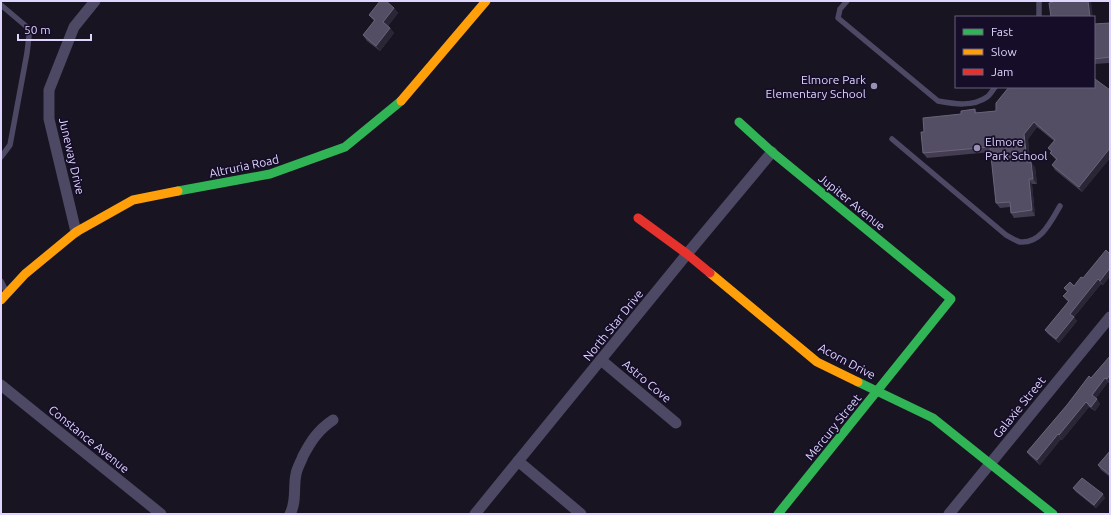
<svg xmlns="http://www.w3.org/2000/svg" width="1111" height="515" font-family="Ubuntu,sans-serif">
<rect width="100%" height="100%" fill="#181422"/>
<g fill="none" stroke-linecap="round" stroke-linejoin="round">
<g stroke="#4d4863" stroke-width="5.5">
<path d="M847 1 840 9 838 18 938 101C954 104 973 107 987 97 990 95 993 90 995 87"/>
<path d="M1 5 27 27 29 36 27 53 10 145 1 157"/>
<path d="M1039 17V1"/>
<path d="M892 139 1006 235C1010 237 1016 241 1020 242 1041 244 1051 221 1060 206"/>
<path d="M1 281 6 291"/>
</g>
<g stroke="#4d4863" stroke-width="11">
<path d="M76 232 49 119V90L74 27 95 1"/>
<path d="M601 360 676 423"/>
<path d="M1 385 161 514"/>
<path d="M518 461 581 514"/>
<path d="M290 514C297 501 293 488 296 474 297 468 301 462 303 456 311 441 318 430 333 420"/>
<path d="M475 514 687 254 772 152"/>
<path d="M949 514 1110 317"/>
</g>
<g stroke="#30b455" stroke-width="9">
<path d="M739 122 772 152 951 299 778 514"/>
<path d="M178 191 270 174 345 147 401 101"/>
<path d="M858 382 933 418 1053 514"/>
</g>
<g stroke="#ff9f0a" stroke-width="9">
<path d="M401 101 486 1"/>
<path d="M710 273 817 362 858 382"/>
<path d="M1 300 25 274 76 232 133 200 178 191"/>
</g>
<path stroke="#e5322d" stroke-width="9" d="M638 218 687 254 710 273"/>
</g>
<g fill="#443d51">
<path d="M394 8 398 13 388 26 390 28 394 33 380 51 367 41 363 35 374 21 369 15Z"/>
<path d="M1110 23V63L1094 64V24Z"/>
<path d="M1110 90V158L1082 192 1055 170 1052 165 1056 160 1050 153 1051 152 1048 148 1054 141 1037 127 1028 139 1030 162 1035 167 1037 184H1032L1035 216 1014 218 1011 213 1010 207 1000 208 996 203 991 152 927 158 923 153 924 132 961 114 975 109 977 113 996 111Z"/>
<path d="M1110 254V276L1103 285 1101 284 1074 317 1077 321 1059 343 1048 334 1045 330 1068 302 1063 296 1067 292 1064 288 1074 286Z"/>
<path d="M1110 356V384L1108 382 1096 398 1100 404 1095 411 1089 407 1062 440 1061 439 1040 465 1030 456 1027 452Z"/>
<path d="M1110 451V477L1101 470 1098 465Z"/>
<path d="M1073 488 1105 498 1096 508 1076 492Z"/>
</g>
<g fill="#2b2636">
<path d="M1088 1H1091L1093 17H1090Z"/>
<path d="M394 8 398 13 387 27 383 22Z"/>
<path d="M390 28 394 33 380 51 376 46Z"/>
<path d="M1034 122 1037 127 1028 139 1031 168 1027 162 1024 134Z"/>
<path d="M1110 148V158L1082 192 1079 187Z"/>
<path d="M1031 162 1035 167 1037 184 1033 179Z"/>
<path d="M1029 179 1032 184 1035 216 1032 210Z"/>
<path d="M1110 268V276L1103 285 1100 281Z"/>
<path d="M1098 279 1101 284 1073 318 1070 314Z"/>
<path d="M1074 317 1077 321 1059 343 1056 339Z"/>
<path d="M1110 375V384L1107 379Z"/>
<path d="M1105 378 1108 382 1095 399 1092 395Z"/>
<path d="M1097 399 1100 404 1095 411 1091 407Z"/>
<path d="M1086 402 1089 407 1062 440 1059 435Z"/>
<path d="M1058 434 1061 439 1040 465 1037 460Z"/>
<path d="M1103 494 1105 498 1096 508 1094 505Z"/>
</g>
<g fill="#544e64" stroke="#6a637c">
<path d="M380 1H386L394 8 383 22 390 28 376 46 363 35 375 20 369 15Z"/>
<path d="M1053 1H1088L1090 17H1051L1049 3 1053 2Z"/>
<path d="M1110 23V57L1094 59V24Z"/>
<path d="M1095 79 1110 90V148L1079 187 1052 165 1057 159 1050 153 1052 151 1048 148 1055 140 1034 122 1024 134 1027 162H1031L1033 179H1029L1032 210 1011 213 1010 202 996 203 990 147 923 153 921 132H924L923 118 961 114V111L975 109V113L996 111V103L1009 87H1094V80Z"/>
<path d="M1106 250 1110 254V268L1100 281 1098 279 1070 314 1074 317 1056 339 1045 330 1069 301 1063 296 1068 291 1064 288 1070 282 1074 286 1081 277 1083 278Z"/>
<path d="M1110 356V375L1107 379 1105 378 1092 395 1097 399 1091 407 1086 402 1059 435 1058 434 1037 460 1027 452 1067 405 1089 376 1091 378Z"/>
<path d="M1110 451V475L1098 465Z"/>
<path d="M1082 478 1103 494 1094 505 1073 488Z"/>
</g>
<g fill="#9991b2" stroke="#160e28" stroke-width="1.5">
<circle cx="874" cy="86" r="4"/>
<circle cx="977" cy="148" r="4"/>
</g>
<g text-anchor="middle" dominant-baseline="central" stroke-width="3.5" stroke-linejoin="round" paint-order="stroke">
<g font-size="12" fill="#dfd5ff" stroke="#160e28" text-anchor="end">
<text x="866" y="79">Elmore Park<tspan x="866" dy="14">Elementary School</tspan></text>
<text x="985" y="141" text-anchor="start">Elmore<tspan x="985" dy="14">Park School</tspan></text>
</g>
<g font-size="12" fill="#dfd5ff" stroke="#160e28">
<text transform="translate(72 156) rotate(77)">Juneway Drive</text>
<text transform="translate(244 166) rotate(-12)">Altruria Road</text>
<text transform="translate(852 202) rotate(39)">Jupiter Avenue</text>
<text transform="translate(613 325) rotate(-51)">North Star Drive</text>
<text transform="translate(847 361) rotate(28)">Acorn Drive</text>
<text transform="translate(647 381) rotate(40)">Astro Cove</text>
<text transform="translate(1019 407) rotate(-51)">Galaxie Street</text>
<text transform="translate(833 427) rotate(-51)">Mercury Street</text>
<text transform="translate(89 439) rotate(39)">Constance Avenue</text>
</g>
</g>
<rect width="1111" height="515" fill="none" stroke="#dfd5ff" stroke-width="4"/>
<rect x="955" y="16" width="140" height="72" fill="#160e28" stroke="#665e7e"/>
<rect x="963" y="29" width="20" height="6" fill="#30b455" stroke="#665e7e"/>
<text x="991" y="36" font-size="12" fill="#dfd5ff">Fast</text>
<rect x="963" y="49" width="20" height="6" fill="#ff9f0a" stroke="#665e7e"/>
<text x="991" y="56" font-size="12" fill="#dfd5ff">Slow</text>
<rect x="963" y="69" width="20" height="6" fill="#e5322d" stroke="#665e7e"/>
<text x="991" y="76" font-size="12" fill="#dfd5ff">Jam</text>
<path d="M18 34v6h73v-6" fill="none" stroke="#dfd5ff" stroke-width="2"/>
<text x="24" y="34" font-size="12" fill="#dfd5ff" stroke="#160e28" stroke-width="3" paint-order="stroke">50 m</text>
</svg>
